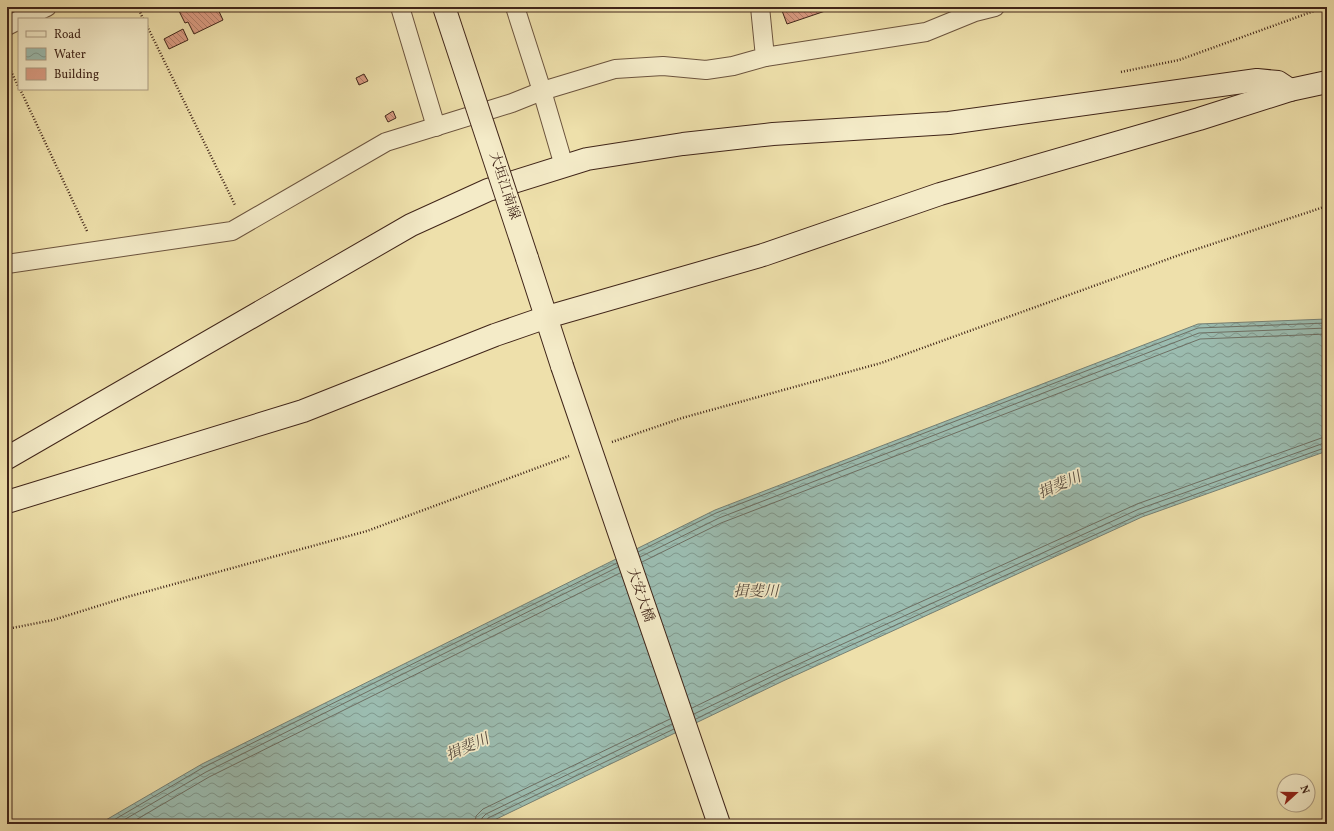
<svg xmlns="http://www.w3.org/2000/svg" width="1334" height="831" font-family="Vollkorn,'Noto Serif JP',serif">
<defs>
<pattern id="water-waves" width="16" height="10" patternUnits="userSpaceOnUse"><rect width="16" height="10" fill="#9bbcb0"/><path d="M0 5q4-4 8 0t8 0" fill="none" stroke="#80998e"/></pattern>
<pattern id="building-back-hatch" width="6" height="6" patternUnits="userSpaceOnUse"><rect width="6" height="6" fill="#da9c83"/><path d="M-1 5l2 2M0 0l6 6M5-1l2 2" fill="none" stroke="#b27f6a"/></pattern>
</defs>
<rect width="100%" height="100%" fill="#eee0ab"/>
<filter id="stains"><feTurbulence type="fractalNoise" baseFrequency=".005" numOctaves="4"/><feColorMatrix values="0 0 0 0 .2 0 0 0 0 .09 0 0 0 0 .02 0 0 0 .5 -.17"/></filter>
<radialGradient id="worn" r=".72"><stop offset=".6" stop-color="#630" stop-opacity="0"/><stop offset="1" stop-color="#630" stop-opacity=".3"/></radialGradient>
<path fill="url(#water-waves)" stroke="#778074" d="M1327 319V451L1142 517 783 681 486 824H99L202 764 715 510 1198 324Z"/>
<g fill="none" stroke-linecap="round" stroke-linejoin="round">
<g stroke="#6e7064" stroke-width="1">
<path d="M638 552 716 513 1198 328 1327 323"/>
<path d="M640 557 719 518 1199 333 1327 328"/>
<path d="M642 562 721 523 1200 339 1327 334"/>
<path d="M692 708 777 667 1137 504 1327 436"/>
<path d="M694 714 779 673 1139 509 1327 442"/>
<path d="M696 719 781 677 1141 514 1327 447"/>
<path d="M107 824 204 767 617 563"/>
<path d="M117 824 206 772 618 567"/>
<path d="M129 824 209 777 620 573"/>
<path d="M475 824 476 816 483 809 670 719"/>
<path d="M481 824 482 818 486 814 672 724"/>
<path d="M486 824 488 818 674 729"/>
</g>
</g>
<g fill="url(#building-back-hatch)" stroke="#402519">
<path d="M177 7H217L223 20 194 34 188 22 185 23Z"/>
<path d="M783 7H837L787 24 781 8Z"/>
<path d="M183 29 188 40 169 49 164 39Z"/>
<path d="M364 74 368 81 359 85 356 78Z"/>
<path d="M393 111 396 118 388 122 385 116Z"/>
</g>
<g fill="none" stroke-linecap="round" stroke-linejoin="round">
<g stroke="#6c543e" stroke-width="20">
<g id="minor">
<path d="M400 7 436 127"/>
<path d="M22 19 47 7"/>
<path d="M7 26 19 20"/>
<path d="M765 57 926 32 975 12 995 7"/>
<path d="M564 166 542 91 615 69 663 66 706 70 733 66 765 57 760 7"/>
<path d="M7 264 232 231 386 142 512 103 542 91 515 7"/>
</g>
</g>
<g stroke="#402519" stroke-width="24">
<g id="secondary">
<path d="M527 258 562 366"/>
<path d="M7 458 411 225 488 190 587 159 683 144 773 134 949 123 1257 80 1278 82 1290 90"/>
<path d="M7 502 303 411 495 335 547 317 763 255 940 194 1199 119 1290 90 1327 82"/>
</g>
</g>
<g stroke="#402519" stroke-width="2.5" stroke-dasharray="1 2" stroke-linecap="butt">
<path d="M138 7 143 19"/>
<path d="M147 26 235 205"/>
<path d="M7 63 19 88"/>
<path d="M1121 72 1179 60 1325 7"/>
<path d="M20 89 87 231"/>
<path d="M612 442 682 418 881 363 1182 254 1327 206"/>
<path d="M7 629 53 620 127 597 367 531 569 456"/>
</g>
<use href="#minor" stroke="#f4ebc8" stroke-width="18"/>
<use href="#secondary" stroke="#f4ebc8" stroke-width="22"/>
<g stroke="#402519" stroke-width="24" stroke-linecap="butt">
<g id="secondary-bridge">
<path d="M444 7 527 258"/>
<path d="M562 366 719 824"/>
</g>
</g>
<use href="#secondary-bridge" stroke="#f4ebc8" stroke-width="22"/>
</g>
<g text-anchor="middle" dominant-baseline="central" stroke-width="3.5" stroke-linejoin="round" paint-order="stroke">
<g font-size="14" fill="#402519" stroke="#f4ebc8">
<text transform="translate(504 186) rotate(72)">大垣江南線</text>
<text transform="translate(640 595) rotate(71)">大安大橋</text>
</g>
<g font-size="15" font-style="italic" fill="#574b3f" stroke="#f4ebc8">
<text transform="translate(1060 486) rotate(-24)">揖斐川</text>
<text x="756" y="592">揖斐川</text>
<text transform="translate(468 748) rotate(-24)">揖斐川</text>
</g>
</g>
<rect width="1334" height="831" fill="none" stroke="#eee0ab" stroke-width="24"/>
<rect x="8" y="8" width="1318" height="815" fill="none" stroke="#402519" stroke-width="2"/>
<rect x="12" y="12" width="1310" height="807" fill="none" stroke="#402519"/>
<rect x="18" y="18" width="130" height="72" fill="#f4ebc8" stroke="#ac9c82"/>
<rect x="26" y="31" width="20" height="6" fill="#f4ebc8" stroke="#ac9c82"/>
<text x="54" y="38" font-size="12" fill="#402519">Road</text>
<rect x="26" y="48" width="20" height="12" fill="url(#water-waves)" stroke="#ac9c82"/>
<text x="54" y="58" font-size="12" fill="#402519">Water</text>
<rect x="26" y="68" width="20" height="12" fill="#da9c83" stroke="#ac9c82"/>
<text x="54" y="78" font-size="12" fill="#402519">Building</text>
<g transform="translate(1296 793) rotate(69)"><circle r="19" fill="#f4ebc8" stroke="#ac9c82"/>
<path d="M0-3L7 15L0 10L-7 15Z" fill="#8f2418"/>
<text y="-6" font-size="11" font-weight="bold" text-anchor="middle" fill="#402519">N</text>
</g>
<rect width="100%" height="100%" filter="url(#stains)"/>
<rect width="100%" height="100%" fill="url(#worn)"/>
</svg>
